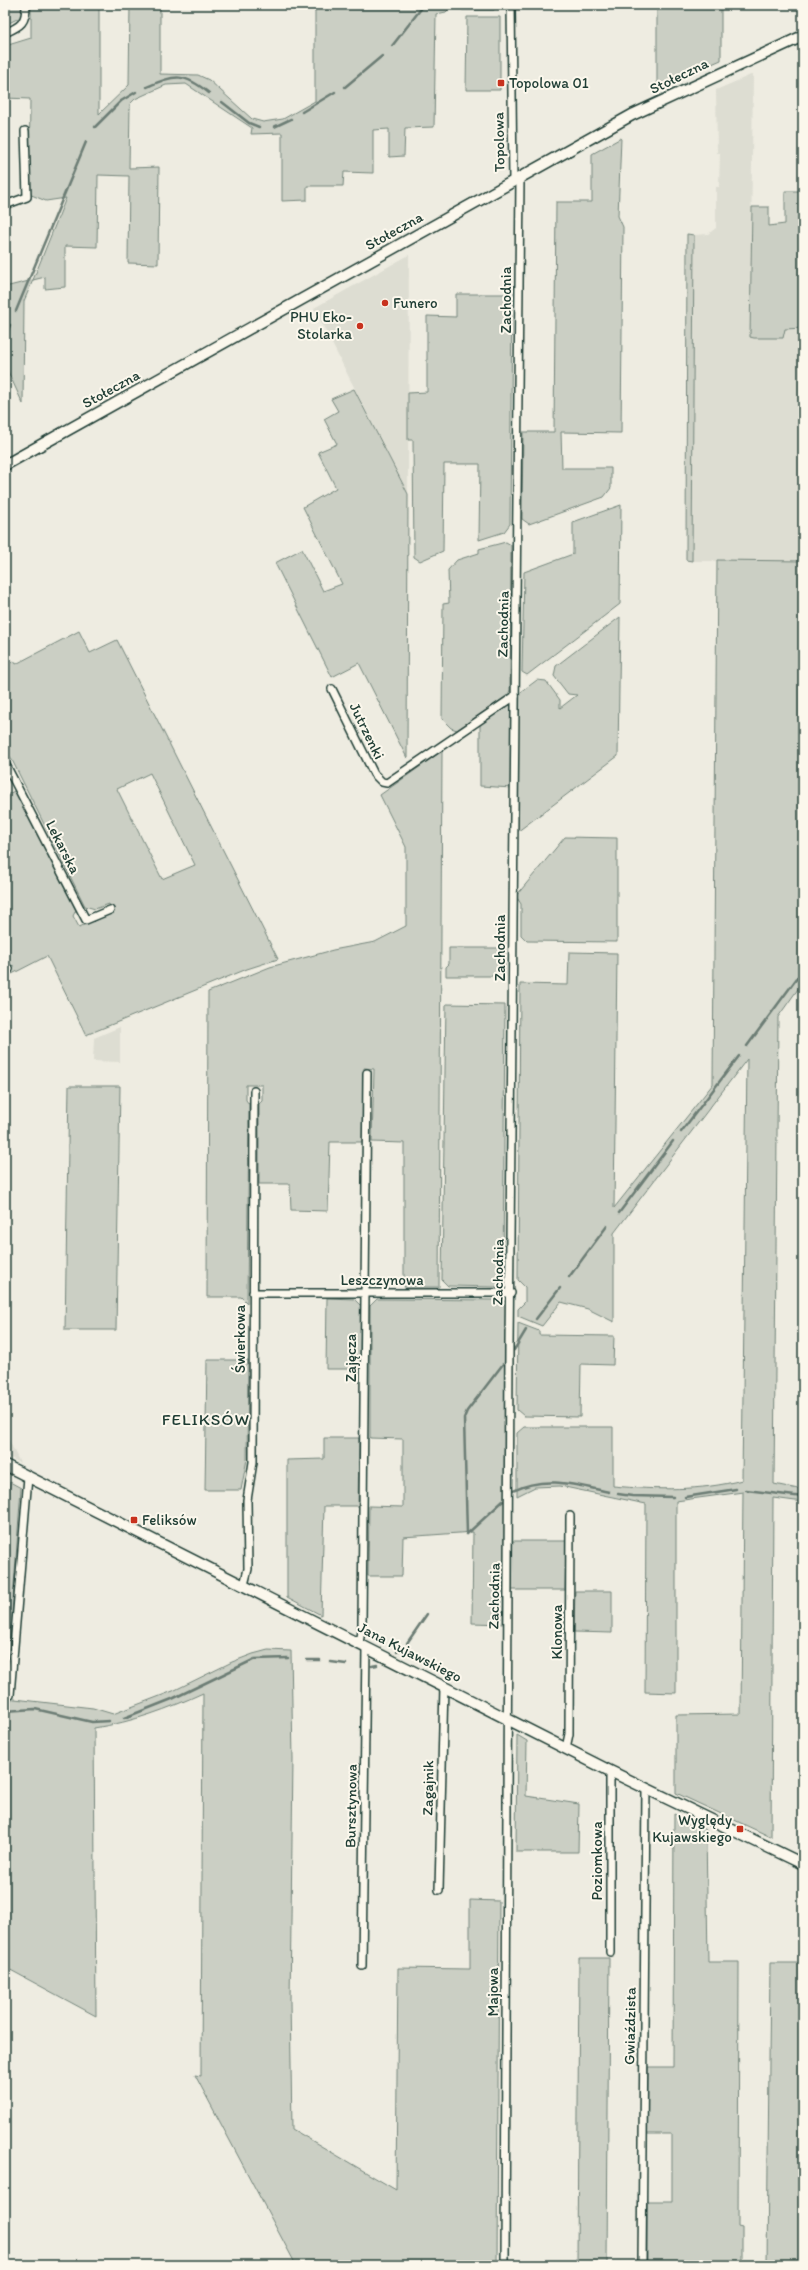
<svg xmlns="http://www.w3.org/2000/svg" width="808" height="2270" font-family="Itim,sans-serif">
<rect width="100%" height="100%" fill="#eeece1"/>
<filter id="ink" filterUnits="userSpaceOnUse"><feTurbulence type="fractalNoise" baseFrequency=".025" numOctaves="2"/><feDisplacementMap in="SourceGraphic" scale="8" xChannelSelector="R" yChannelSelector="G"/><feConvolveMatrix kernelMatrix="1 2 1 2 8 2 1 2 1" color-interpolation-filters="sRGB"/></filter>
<g filter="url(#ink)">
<g fill="#ddddd2">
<path d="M753 74 750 337 783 338 784 329 803 328V561H692L694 235 708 234 716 228V187H719L720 153H717L716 90Z"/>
<path d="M409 255 408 494 314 308Z"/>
<path d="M120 1027V1062L93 1061 94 1038Z"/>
<path d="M5 1432 20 1463 5 1455Z"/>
</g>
<g fill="#cbcfc4" stroke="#75867c" fill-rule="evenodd">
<path d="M5 5H23V16L5 25Z"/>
<path d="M31 5H99V114L129 85 130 5H160V74L198 75 209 80 252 119 263 122 283 119 315 101V5H453L446 12 436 14 434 127 405 128 404 156 389 157V129L373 130V173L344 172 343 186H307V200L282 201V133L251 134 252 128 186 84 166 85 135 99 130 104 129 168 159 167 158 264 128 263 129 176 98 175 97 247 65 246V287L45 289V277L33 280 24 301 23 404 5 365V287L33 280 66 198 46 201 29 194 30 99 5 98V46L31 38Z"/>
<path d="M462 5H499L494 10H462Z"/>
<path d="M657 5H721V60L657 88Z"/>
<path d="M467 17H500V90H466Z"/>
<path d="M621 138 618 216 623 227 621 433 561 432 562 468H611V488L604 497 529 524 522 519 523 432H554L556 202H592V154Z"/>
<path d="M785 191H803V328L785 329 783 338H754L750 337 752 207H769V226L785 224Z"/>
<path d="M687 234 694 235 692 561 686 560Z"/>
<path d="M456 294H512L510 524 504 532 479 540 480 464H444L443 551 420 561 414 557 413 440H408V393L427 392V316L456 317Z"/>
<path d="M354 389 408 494 407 758 359 663 332 677 275 563 302 549 323 591 342 584 303 507 336 488 318 452 337 444 324 419 338 411 331 399Z"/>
<path d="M621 505 620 604 527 675 522 672 524 572 573 554V522Z"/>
<path d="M506 542 511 545 510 690 508 695 457 730 451 728 442 719 443 604 449 603 448 570 457 560 479 553V549Z"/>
<path d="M717 560 803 561V982L778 1017 774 1484 803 1490V1502L773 1498 771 1837 676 1793V1715L741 1714 743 1492 676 1501V1693L645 1692 646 1504 560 1486 535 1487 517 1496V1433L524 1427H613V1486C657 1490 700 1491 742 1480L747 1059 614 1233V1322L588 1309 561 1302 542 1326 518 1316V1309L525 1302V1287L518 1280 520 984 568 985 569 952 617 953 614 1208 713 1084Z"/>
<path d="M620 617 618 756 517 832V695L537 680 546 681 560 700V708L577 695 568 694 554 676 556 666Z"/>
<path d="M79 631 90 653 117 640 278 959 247 969 86 1035 47 956 12 974 14 966 5 965V796L16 790 76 910 73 916 79 927 113 913 109 904 95 909 85 906 11 758 5 749V666L14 661 16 664ZM150 773 195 865 162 879 117 789Z"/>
<path d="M508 704 512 707V788L480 786V723Z"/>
<path d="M442 751 439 1287H404V1143L372 1142 374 1069 364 1068 362 1142H330L328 1211 291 1210 290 1184H259V1104L262 1101V1085H246V1100L249 1104 247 1303 241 1297H207L208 992 270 967 333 950 375 942 406 926V847L380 795Z"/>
<path d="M565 837 617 838V942L527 941 521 935V904L516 896Z"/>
<path d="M449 948H505V976H446V967L449 964Z"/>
<path d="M446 1004 505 1005 503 1282 496 1287 448 1286 442 1280Z"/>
<path d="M69 1086H120L116 1330H65Z"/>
<path d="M327 1298 354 1299 361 1306 360 1369H326Z"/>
<path d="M377 1299 501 1300 508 1303 506 1624 472 1623 473 1532 403 1537 402 1576H368L369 1506 403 1507V1439L370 1438V1306Z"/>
<path d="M518 1323 539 1331V1335L614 1336 613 1365 581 1364 580 1417 524 1416 517 1410Z"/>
<path d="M207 1360H248L247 1459 241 1490H205Z"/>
<path d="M324 1438H359L358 1506H324L321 1615 287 1597V1460L324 1459Z"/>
<path d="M10 1482 21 1488 6 1698 93 1708 113 1714 173 1691 232 1662 253 1654 268 1650 291 1651 293 1759 290 2001 292 2129 396 2190 398 1968 470 1969V1900L499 1901 497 2265H296L195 2075 201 2076 203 1693C168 1709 133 1722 94 1728L96 2016 5 1967V1549Z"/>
<path d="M512 1541H566L565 1590H510Z"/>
<path d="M575 1591H612V1633L574 1632Z"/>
<path d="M517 1735 527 1741 526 1796 579 1804 578 1852H516Z"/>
<path d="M674 1814 706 1830 708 1962H739L738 2226 742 2227V2265H647V2201H672V2134H647L648 2067H673Z"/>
<path d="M579 1958H609L607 2265H577Z"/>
<path d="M770 1963H803V2265H767Z"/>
</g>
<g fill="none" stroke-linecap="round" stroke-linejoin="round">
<g stroke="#6c7d74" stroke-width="2.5">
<path d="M392 46 424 5"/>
<path d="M147 87C176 74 184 73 209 93"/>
<path d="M345 87 382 56"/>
<path d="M222 102 249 123 259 127"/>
<path d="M302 112 335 92"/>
<path d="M95 127 121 101 136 92"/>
<path d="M274 127 291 119"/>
<path d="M16 311 86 142"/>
<path d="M5 338 10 325"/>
<path d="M747 1046 803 970"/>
<path d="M681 1132 739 1056"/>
<path d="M619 1213 673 1141"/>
<path d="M569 1277 607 1226"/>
<path d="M536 1319 560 1288"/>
<path d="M514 1350 526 1330"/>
<path d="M746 1490 803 1497"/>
<path d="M513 1491C545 1475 576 1485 609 1492"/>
<path d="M618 1494 632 1496 673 1497"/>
<path d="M685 1497 736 1489"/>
<path d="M467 1534 464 1418 467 1411 503 1364"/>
<path d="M467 1534 503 1501"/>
<path d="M407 1643 427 1614"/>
<path d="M397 1652 401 1649"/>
<path d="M307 1660H320"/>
<path d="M331 1662 346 1664"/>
<path d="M372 1666 377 1665"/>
<path d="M5 1711 35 1709 92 1722 109 1721"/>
<path d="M124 1718 172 1699 255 1659 288 1658"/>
</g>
<g stroke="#1f3d34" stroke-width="10">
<g id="street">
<path d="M511 5 513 182"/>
<path d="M5 33C21 26 26 23 26 5"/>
<path d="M5 205 27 197 25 131"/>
<path d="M332 689 374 774 382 782 387 783 515 696"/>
<path d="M5 763 86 920 110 910"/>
<path d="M5 971 9 969"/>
<path d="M253 1293H511"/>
<path d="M244 1585 248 1569 247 1500 253 1462 254 1091"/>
<path d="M359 1643 362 1625 367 1073"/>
<path d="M10 1695 28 1477"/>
<path d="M566 1748 569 1734 570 1516"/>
<path d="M439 1890 444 1686"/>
<path d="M610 1952V1771"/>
<path d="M362 1966 366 1647"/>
<path d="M505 2265 509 1345 520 179"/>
<path d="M642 2265 646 1788"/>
</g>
</g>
<g stroke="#1f3d34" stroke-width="13">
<g id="secondary">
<path d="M5 465 632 115 803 36"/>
<path d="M5 1465 610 1771 803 1864"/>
</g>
</g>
<use href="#street" stroke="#fbf7ec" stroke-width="7"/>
<use href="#secondary" stroke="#fbf7ec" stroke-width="10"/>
</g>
</g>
<g fill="#c8321e" stroke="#fbf7ec" stroke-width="1.5">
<rect x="497" y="79" width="8" height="8" rx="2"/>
<circle cx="385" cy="303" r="4"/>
<circle cx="360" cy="326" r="4"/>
<rect x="130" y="1516" width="8" height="8" rx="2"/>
<rect x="736" y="1825" width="8" height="8" rx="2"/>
</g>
<g text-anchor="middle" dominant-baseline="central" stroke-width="4" stroke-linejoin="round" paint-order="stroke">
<g font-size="15" fill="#1f3d34" stroke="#fbf7ec">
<text transform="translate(679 76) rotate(-26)">Stołeczna</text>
<text transform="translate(499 142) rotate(-91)">Topolowa</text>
<text transform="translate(394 231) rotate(-29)">Stołeczna</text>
<text transform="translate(506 300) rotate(-90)">Zachodnia</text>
<text transform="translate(111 389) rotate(-29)">Stołeczna</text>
<text transform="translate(503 624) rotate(-89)">Zachodnia</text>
<text transform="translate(367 731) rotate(64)">Jutrzenki</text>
<text transform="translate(63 847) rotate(63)">Lekarska</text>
<text transform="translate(500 948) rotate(-90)">Zachodnia</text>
<text transform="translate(498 1272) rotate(-89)">Zachodnia</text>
<text x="382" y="1280">Leszczynowa</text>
<text transform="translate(240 1339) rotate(-90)">Świerkowa</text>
<text transform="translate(351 1358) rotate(-90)">Zajęcza</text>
<text transform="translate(494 1596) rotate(-89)">Zachodnia</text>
<text transform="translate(557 1632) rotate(-90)">Klonowa</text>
<text transform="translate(410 1652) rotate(27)">Jana Kujawskiego</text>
<text transform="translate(428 1788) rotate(-89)">Zagajnik</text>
<text transform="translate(351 1806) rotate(-89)">Bursztynowa</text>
<text transform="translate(597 1861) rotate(-90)">Poziomkowa</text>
<text transform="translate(493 1992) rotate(-90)">Majowa</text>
<text transform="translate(630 2026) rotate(-89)">Gwiaździsta</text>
</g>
<g font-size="15" fill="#1f3d34" stroke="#fbf7ec" text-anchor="start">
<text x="509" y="83">Topolowa 01</text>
<text x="393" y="303">Funero</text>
<text x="352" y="317" text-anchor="end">PHU Eko-<tspan x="352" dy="17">Stolarka</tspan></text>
<text x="142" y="1520">Feliksów</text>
<text x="732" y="1820" text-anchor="end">Wyględy<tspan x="732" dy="17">Kujawskiego</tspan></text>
</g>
<g font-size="17" letter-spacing="1" fill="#1f3d34" stroke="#fbf7ec">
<text x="206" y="1419">FELIKSÓW</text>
</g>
</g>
<rect width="808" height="2270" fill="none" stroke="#fbf7ec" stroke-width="20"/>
<rect x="10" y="10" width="788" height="2250" fill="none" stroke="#1f3d34" stroke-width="1.5" filter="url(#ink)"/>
</svg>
